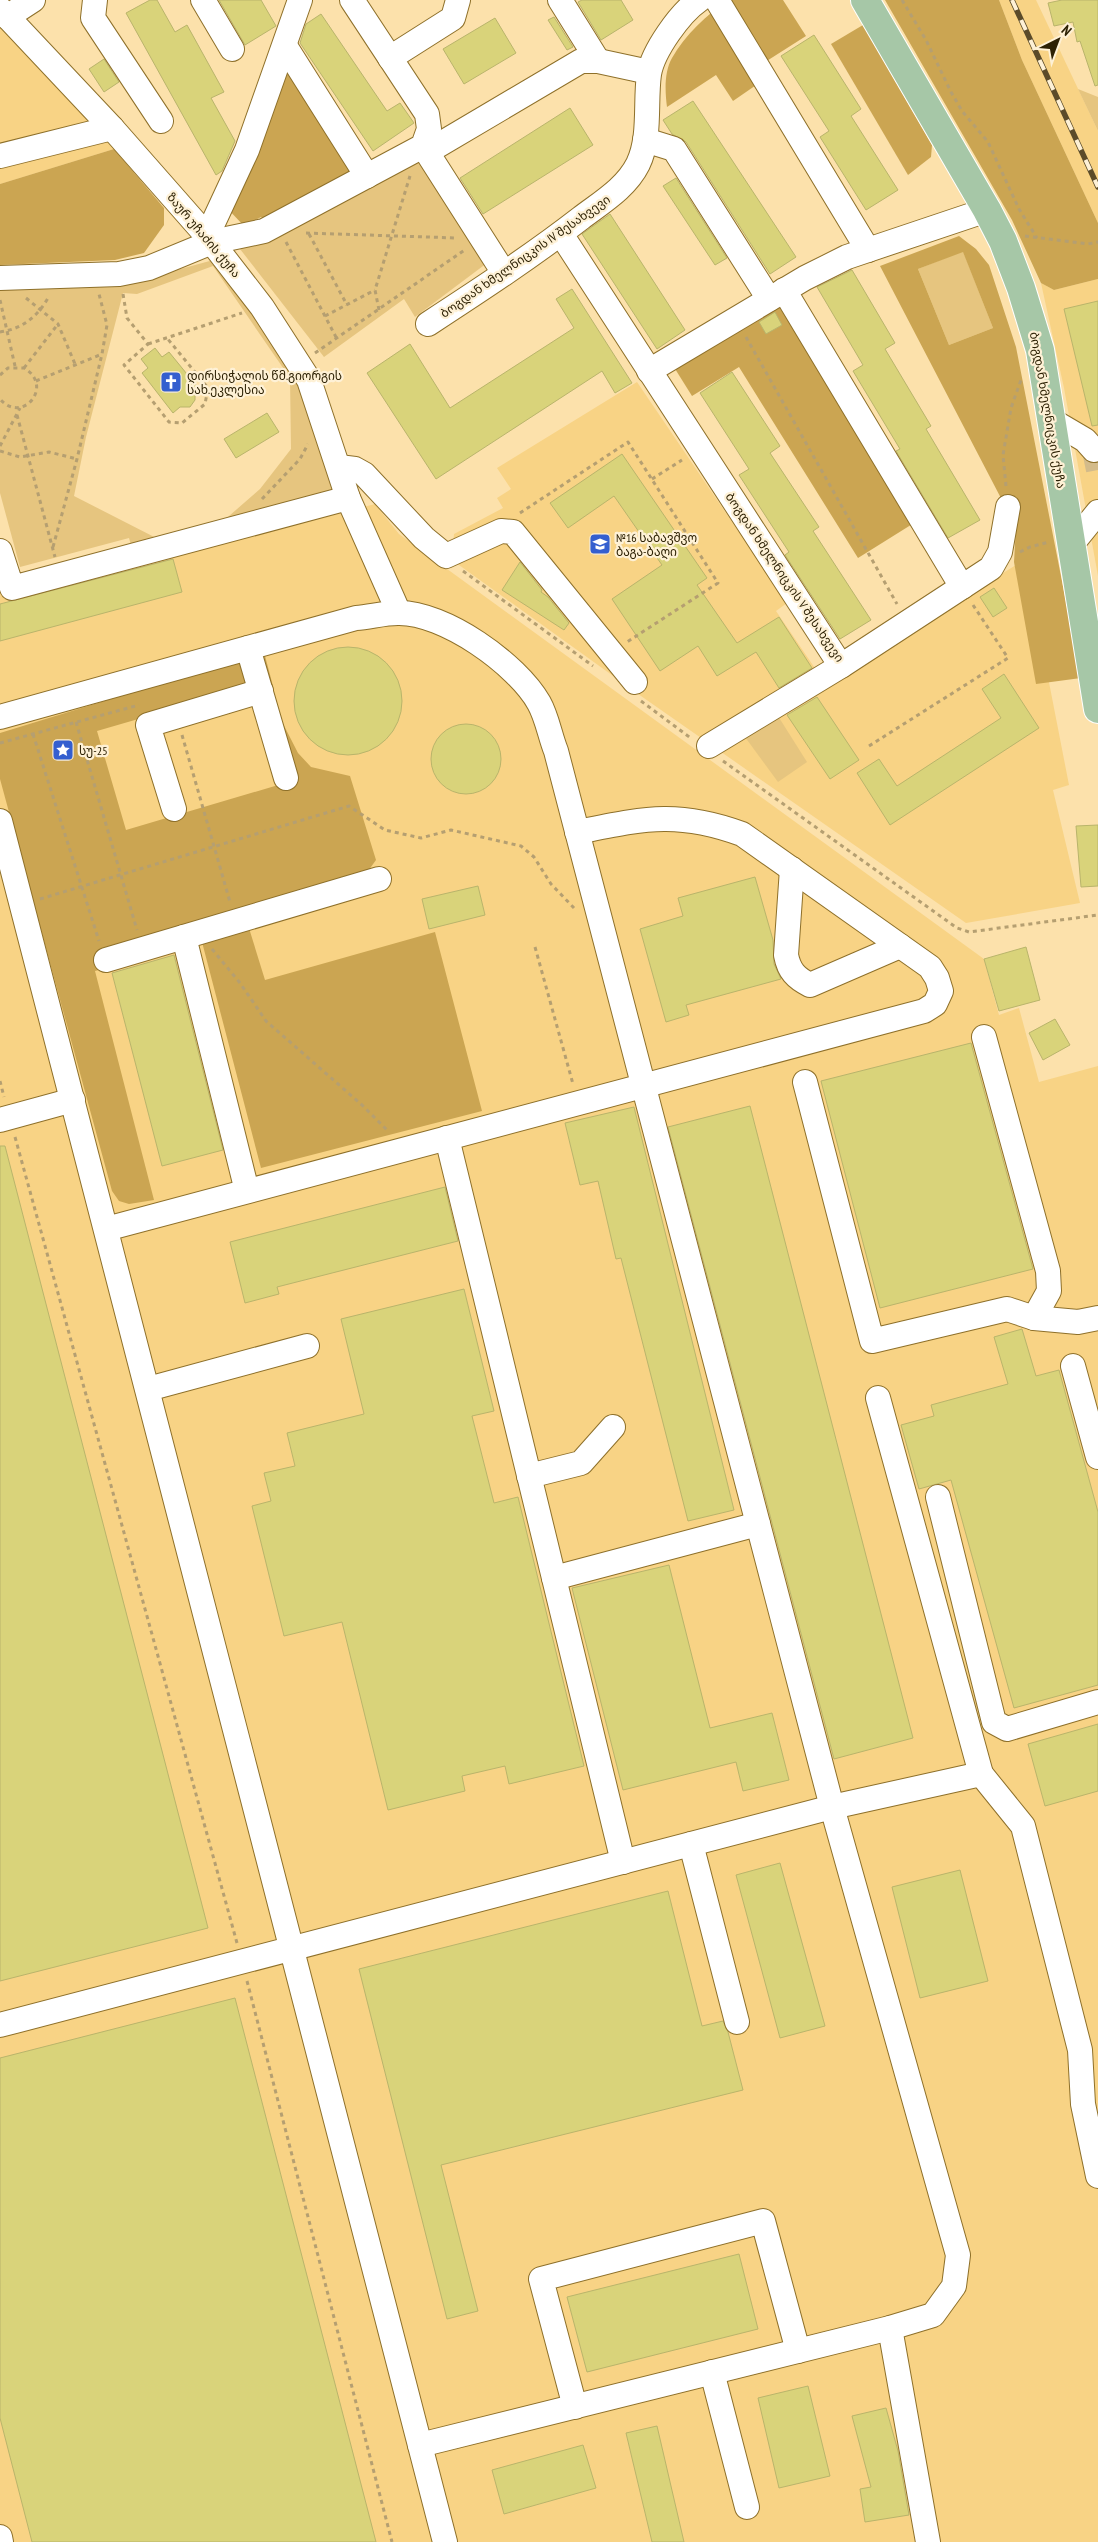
<svg xmlns="http://www.w3.org/2000/svg" width="1098" height="2542" font-family="'PT Sans Narrow','Noto Sans Georgian',sans-serif">
<rect width="100%" height="100%" fill="#fce1ab"/>
<g fill="#f8d385">
<path d="M999 0H1036L1098 131V223L1022 60Z"/>
<path d="M0 25 114 149 0 184Z"/>
<path d="M1098 279V576L1064 388 1041 283 1054 290Z"/>
<path d="M637 382 787 603 776 611 825 683 1016 565 1032 595 1069 785 1053 790 1080 903 966 923 641 696 452 560 454 534 503 508 497 498 511 489 497 468Z"/>
<path d="M375 504 399 534 984 959 999 1015 1019 1008 1039 1082 1098 1066V2542H0V568L9 600Z"/>
</g>
<g fill="#e6c57f" fill-rule="evenodd">
<path d="M1078 89 1098 97V131Z"/>
<path d="M420 154 487 263 415 317 404 299 324 357 240 249Z"/>
<path d="M963 251 993 328 949 345 918 269Z"/>
<path d="M217 259 303 385 343 511 137 567 129 538 20 567 0 493V287L133 282ZM213 266 290 378 291 449 260 489 221 523 166 543 74 496 86 437 123 293 137 294Z"/>
<path d="M778 716 807 762 778 782 745 737Z"/>
</g>
<g fill="#cba552" fill-rule="evenodd">
<path d="M729 0H783L806 36 754 69 762 81 733 101 716 75 667 107C665 92 664 72 672 58 685 35 707 14 729 0Z"/>
<path d="M885 0H999L1022 60 1098 223V279L1054 290 1041 283 1012 220Z"/>
<path d="M863 25 932 145 931 157 908 175 831 44Z"/>
<path d="M288 59 361 174 270 224 261 217 244 226 227 208Z"/>
<path d="M114 149 164 208V225L144 253 115 260 0 265V184Z"/>
<path d="M959 236 976 249 989 265 1016 347 1081 678 1036 684 1014 562 1016 527 880 266ZM963 252 993 328 949 345 918 269Z"/>
<path d="M775 300 914 523 858 558 739 367 692 396 672 364Z"/>
<path d="M264 652 273 686 276 710 298 753 311 767 350 776 376 860 363 878 244 912 265 980 435 932 482 1111 261 1168 202 942 95 971 154 1200 129 1204 119 1201 112 1191 0 779V733ZM265 682 295 780 126 830 97 731Z"/>
</g>
<g fill="#d9d37a" stroke="#b9b46b">
<path d="M150 0H157L175 32 187 25 224 92 211 98 235 141 222 171 216 175 126 13Z"/>
<path d="M219 0H261L276 26 245 45Z"/>
<path d="M582 0H621L633 20 601 40 578 2Z"/>
<path d="M1062 0H1098V85L1095 86 1080 41 1077 42 1073 22 1054 26 1048 3Z"/>
<path d="M321 14 387 111 400 103 414 123 373 151 300 43 306 24Z"/>
<path d="M554 17 573 47 567 50 548 20Z"/>
<path d="M495 18 516 53 464 84 443 49Z"/>
<path d="M814 35 861 109 851 116 898 190 866 210 820 137 829 131 781 56Z"/>
<path d="M104 59 119 82 104 92 89 69Z"/>
<path d="M693 101 796 257 770 274 686 142 672 134 663 120Z"/>
<path d="M570 108 593 145 483 214 460 178Z"/>
<path d="M676 178 727 258 715 265 663 186Z"/>
<path d="M610 214 685 330 657 349 582 234Z"/>
<path d="M852 270 895 343 885 349 931 426 926 429 980 520 948 538 896 451 900 449 853 371 863 365 817 287Z"/>
<path d="M572 289 632 383 615 393 602 371 436 479 367 373 410 344 450 408 574 328 556 299Z"/>
<path d="M1098 301V425L1092 426 1064 309Z"/>
<path d="M775 312 782 325 766 334 759 322Z"/>
<path d="M155 348 162 357 169 352 200 390 195 395V400L190 407H180L173 413 142 373 148 368 141 359Z"/>
<path d="M732 372 780 446 770 453 819 527 813 531 871 620 840 639 785 555 789 552 739 475 749 469 700 393Z"/>
<path d="M267 413 279 432 236 458 224 439Z"/>
<path d="M622 454 707 578 697 585 737 643 779 617 812 668 779 688 756 652 717 676 698 646 660 671 612 599 662 565 614 496 568 528 550 503Z"/>
<path d="M173 559 182 592 0 641V604Z"/>
<path d="M520 562 542 590 541 592 548 597 569 623 564 630 502 590Z"/>
<path d="M994 588 1007 608 993 617 980 597Z"/>
<circle cx="348" cy="701" r="54"/>
<path d="M1004 674 1039 728 890 825 857 773 879 759 897 786 1001 718 982 689Z"/>
<path d="M817 697 859 760 830 779 787 715Z"/>
<circle cx="466" cy="759" r="35"/>
<path d="M1098 825V886L1081 887 1076 826Z"/>
<path d="M755 877 773 940 774 964 781 979 686 1005 689 1015 666 1022 640 929 683 916 678 898Z"/>
<path d="M478 886 485 915 429 929 422 899Z"/>
<path d="M1026 947 1040 1000 999 1011 984 959Z"/>
<path d="M174 955 223 1150 162 1166 112 973Z"/>
<path d="M1055 1019 1070 1045 1043 1060 1029 1033Z"/>
<path d="M971 1043 1033 1269 880 1308 821 1081Z"/>
<path d="M750 1106 913 1738 834 1759 668 1127Z"/>
<path d="M634 1107 734 1510 688 1521 621 1258 616 1259 598 1181 580 1185 565 1123Z"/>
<path d="M0 1146H5L208 1928 0 1981Z"/>
<path d="M445 1187 458 1241 277 1287 279 1294 245 1303 230 1242Z"/>
<path d="M464 1289 494 1411 472 1416 494 1503 518 1497 584 1766 509 1784 505 1766 462 1776 465 1791 388 1810 342 1622 284 1636 252 1506 271 1501 264 1473 295 1466 287 1433 364 1414 341 1319Z"/>
<path d="M1022 1329 1036 1376 1059 1370 1098 1512V1685L1014 1708 951 1480 919 1489 901 1425 934 1416 931 1405 1008 1384 994 1337Z"/>
<path d="M669 1565 710 1728 772 1713 789 1780 743 1791 736 1762 623 1790 572 1588Z"/>
<path d="M1098 1724V1791L1045 1806 1028 1744Z"/>
<path d="M780 1863 825 2026 780 2038 736 1875Z"/>
<path d="M960 1870 988 1981 920 1998 892 1887Z"/>
<path d="M668 1891 702 2026 723 2021 728 2032 743 2090 441 2165 478 2311 447 2319 359 1969Z"/>
<path d="M235 1998 376 2542H32L0 2418V2058Z"/>
<path d="M739 2254 758 2329 587 2372 567 2297Z"/>
<path d="M808 2386 830 2476 779 2488 758 2398Z"/>
<path d="M886 2408 898 2451 909 2515 865 2522 860 2489 871 2487 852 2416Z"/>
<path d="M657 2426 684 2542H652L626 2433Z"/>
<path d="M583 2445 596 2488 504 2514 492 2470Z"/>
</g>
<g fill="none" stroke-linecap="round" stroke-linejoin="round">
<path stroke="#d3bb8a" stroke-width="24" stroke-dasharray="24 12" stroke-linecap="butt" d="M1094 450 1098 470"/>
<g stroke="#8e702a" stroke-width="26">
<g id="minor">
<path d="M95 0 93 18 161 121"/>
<path d="M203 0 232 49"/>
<path d="M560 0 598 61"/>
<path d="M717 0 868 250"/>
<path d="M0 9 112 128 207 236 262 307 309 380 348 498 399 613"/>
<path d="M7 17 33 0"/>
<path d="M285 46 367 176"/>
<path d="M390 58 453 18 458 0"/>
<path d="M645 140 674 149 769 299"/>
<path d="M423 146 504 273"/>
<path d="M427 152 581 61H598L649 72"/>
<path d="M0 156 112 128"/>
<path d="M561 234 841 666 991 568 1000 552 1008 507"/>
<path d="M207 236 247 150 300 0"/>
<path d="M0 278 119 274 149 268 212 242 264 231 423 146 429 129 427 114 352 0"/>
<path d="M784 290 962 587"/>
<path d="M428 324C480 290 532 256 581 218 602 202 626 188 638 164 651 137 645 103 649 74 653 51 680 13 699 0"/>
<path d="M649 371 805 278 847 257 987 210"/>
<path d="M1051 420 1085 440 1094 450"/>
<path d="M339 467 355 469 364 474 424 538 446 556 501 531 513 532 635 682"/>
<path d="M1072 544 1098 512"/>
<path d="M0 551 12 588 348 498"/>
<path d="M248 648 286 778"/>
<path d="M0 717 356 618C370 617 384 613 398 613 444 612 517 664 539 703 547 717 550 736 556 751L832 1807 958 2255 954 2286 933 2315 890 2328 420 2445"/>
<path d="M709 746 841 666"/>
<path d="M174 809 148 725 261 691"/>
<path d="M0 821 445 2542"/>
<path d="M792 869 786 955C789 971 796 978 810 985L900 946"/>
<path d="M184 937 247 1191"/>
<path d="M106 960 379 879"/>
<path d="M984 1037 1048 1271 1049 1291 1034 1318"/>
<path d="M805 1082 872 1341 1007 1309 1034 1318 1078 1322 1098 1318"/>
<path d="M0 1120 73 1100"/>
<path d="M447 1138 623 1862"/>
<path d="M106 1229 924 1011 935 1004 941 991 937 978 930 967 742 834C676 810 643 819 577 832"/>
<path d="M1073 1366 1098 1457"/>
<path d="M148 1389 307 1346"/>
<path d="M878 1398 981 1774"/>
<path d="M529 1476 581 1463 613 1427"/>
<path d="M938 1497 994 1722 1007 1729 1098 1702"/>
<path d="M554 1578 758 1524"/>
<path d="M691 1844 737 2022"/>
<path d="M0 2025 832 1807 981 1774 1023 1826 1080 2050 1083 2104 1098 2176"/>
<path d="M890 2328 928 2542"/>
<path d="M712 2372 747 2507"/>
<path d="M575 2407 541 2279 763 2221 798 2351"/>
<path d="M0 2537 1 2542"/>
</g>
</g>
<g stroke="#fff" stroke-width="30">
<path id="major" d="M865 0 987 210 1003 241 1021 288 1040 350 1098 709"/>
</g>
<g stroke="#b59f71" stroke-width="3" stroke-dasharray="4 4" stroke-linecap="butt">
<path d="M902 0 926 40 951 92 962 111 988 142 1019 209 1037 238"/>
<path d="M306 233 457 238"/>
<path d="M309 234 347 305"/>
<path d="M1025 236 1088 244 1098 242"/>
<path d="M286 242 337 339"/>
<path d="M123 294 127 318 148 344 124 365 169 422 182 423 205 404 208 388 167 338"/>
<path d="M26 298 58 324 75 364"/>
<path d="M0 300 15 366"/>
<path d="M379 310 375 290 410 176"/>
<path d="M325 316 375 290"/>
<path d="M0 332C22 329 37 317 48 298"/>
<path d="M746 337 897 604"/>
<path d="M148 344 242 313"/>
<path d="M315 353 466 249"/>
<path d="M24 368 58 324"/>
<path d="M0 375 8 368H24C55 386 22 425 0 399"/>
<path d="M36 381 102 354"/>
<path d="M17 415 55 557"/>
<path d="M0 446 20 408"/>
<path d="M0 451 20 457 49 452 77 459"/>
<path d="M652 479 682 460"/>
<path d="M1006 486 1003 455 1011 408 1021 380"/>
<path d="M262 499 300 459 308 444"/>
<path d="M520 513 628 442 718 583 627 642"/>
<path d="M53 547 77 459 102 354 107 325 99 294"/>
<path d="M1020 552 1030 547 1049 542"/>
<path d="M463 571 593 666"/>
<path d="M641 701 692 739"/>
<path d="M76 722 137 930"/>
<path d="M33 734 99 941"/>
<path d="M182 735 230 902"/>
<path d="M0 743 139 705"/>
<path d="M869 746 1008 658 973 605"/>
<path d="M723 761 957 928 969 932 1098 915"/>
<path d="M40 899 349 806 385 830 421 838 451 830 521 846 534 857 551 884 574 908"/>
<path d="M535 947 573 1084"/>
<path d="M212 949 240 983 266 1021 362 1105 389 1132"/>
<path d="M0 1081 4 1097"/>
<path d="M15 1137 237 1943"/>
<path d="M247 1981 392 2542"/>
</g>
<use href="#minor" stroke="#fff" stroke-width="24"/>
<use href="#major" stroke="#a6c7a7" stroke-width="28"/>
<g stroke="#5b4b29" stroke-width="5.5">
<path id="rail" d="M1012 0 1098 187"/>
</g>
<use href="#rail" stroke="#fef1d6" stroke-width="4" stroke-dasharray="11" stroke-linecap="butt"/>
</g>
<defs>
<g id="church-square" transform="scale(1.125)"><rect x="-9" y="-9" width="18" height="18" rx="4" fill="#345fcf" stroke="#fef1d6"/><path d="M-1.2-6h2.4v3.5h3.3v2.4h-3.3V6h-2.4V-.1h-3.3v-2.4h3.3Z" fill="#fff"/></g>
<g id="school-square" transform="scale(1.125)"><rect x="-9" y="-9" width="18" height="18" rx="4" fill="#345fcf" stroke="#fef1d6"/><path d="M0-5L7-2L0 1L-7-2ZM-4 1L0 2.5L4 1V4Q0 6-4 4Z" fill="#fff"/></g>
<g id="sight-square" transform="scale(1.125)"><rect x="-9" y="-9" width="18" height="18" rx="4" fill="#345fcf" stroke="#fef1d6"/><path d="M0-6L1.8-2.2L6-1.7L2.9 1.2L3.7 5.4L0 3.3L-3.7 5.4L-2.9 1.2L-6-1.7L-1.8-2.2Z" fill="#fff"/></g>
</defs>
<g fill-rule="evenodd">
<use href="#church-square" x="171" y="382"/>
<use href="#school-square" x="600" y="544"/>
<use href="#sight-square" x="63" y="750"/>
</g>
<g text-anchor="middle" dominant-baseline="central" stroke-width="4.5" stroke-linejoin="round" paint-order="stroke">
<g font-size="12" fill="#2d2104" stroke="#fef1d6">
<text transform="translate(204 235) rotate(50)">ზაურ უჩაძის ქუჩა</text>
<text transform="translate(525 256) rotate(-35)">ბოგდან ხმელნიცკის IV შესახვევი</text>
<text transform="translate(1048 410) rotate(80)">ბოგდან ხმელნიცკის ქუჩა</text>
<text transform="translate(785 577) rotate(56)">ბოგდან ხმელნიცკის V შესახვევი</text>
</g>
<g font-size="12" fill="#2d2104" stroke="#fef1d6" text-anchor="start">
<text x="187" y="375">დირსიჭალის წმ.გიორგის<tspan x="187" dy="14">სახ.ეკლესია</tspan></text>
<text x="616" y="537">№16 საბავშვო<tspan x="616" dy="14">ბაგა-ბაღი</tspan></text>
<text x="79" y="750">სუ-25</text>
</g>
</g>
<g transform="translate(1058 40) rotate(42)" stroke="#fef1d6" stroke-width="4" paint-order="stroke">
<path d="M0-4L9 19L0 12L-9 19Z" fill="#2d2104"/>
<text y="-8" font-size="14" font-weight="bold" text-anchor="middle" fill="#2d2104">N</text>
</g>
</svg>
